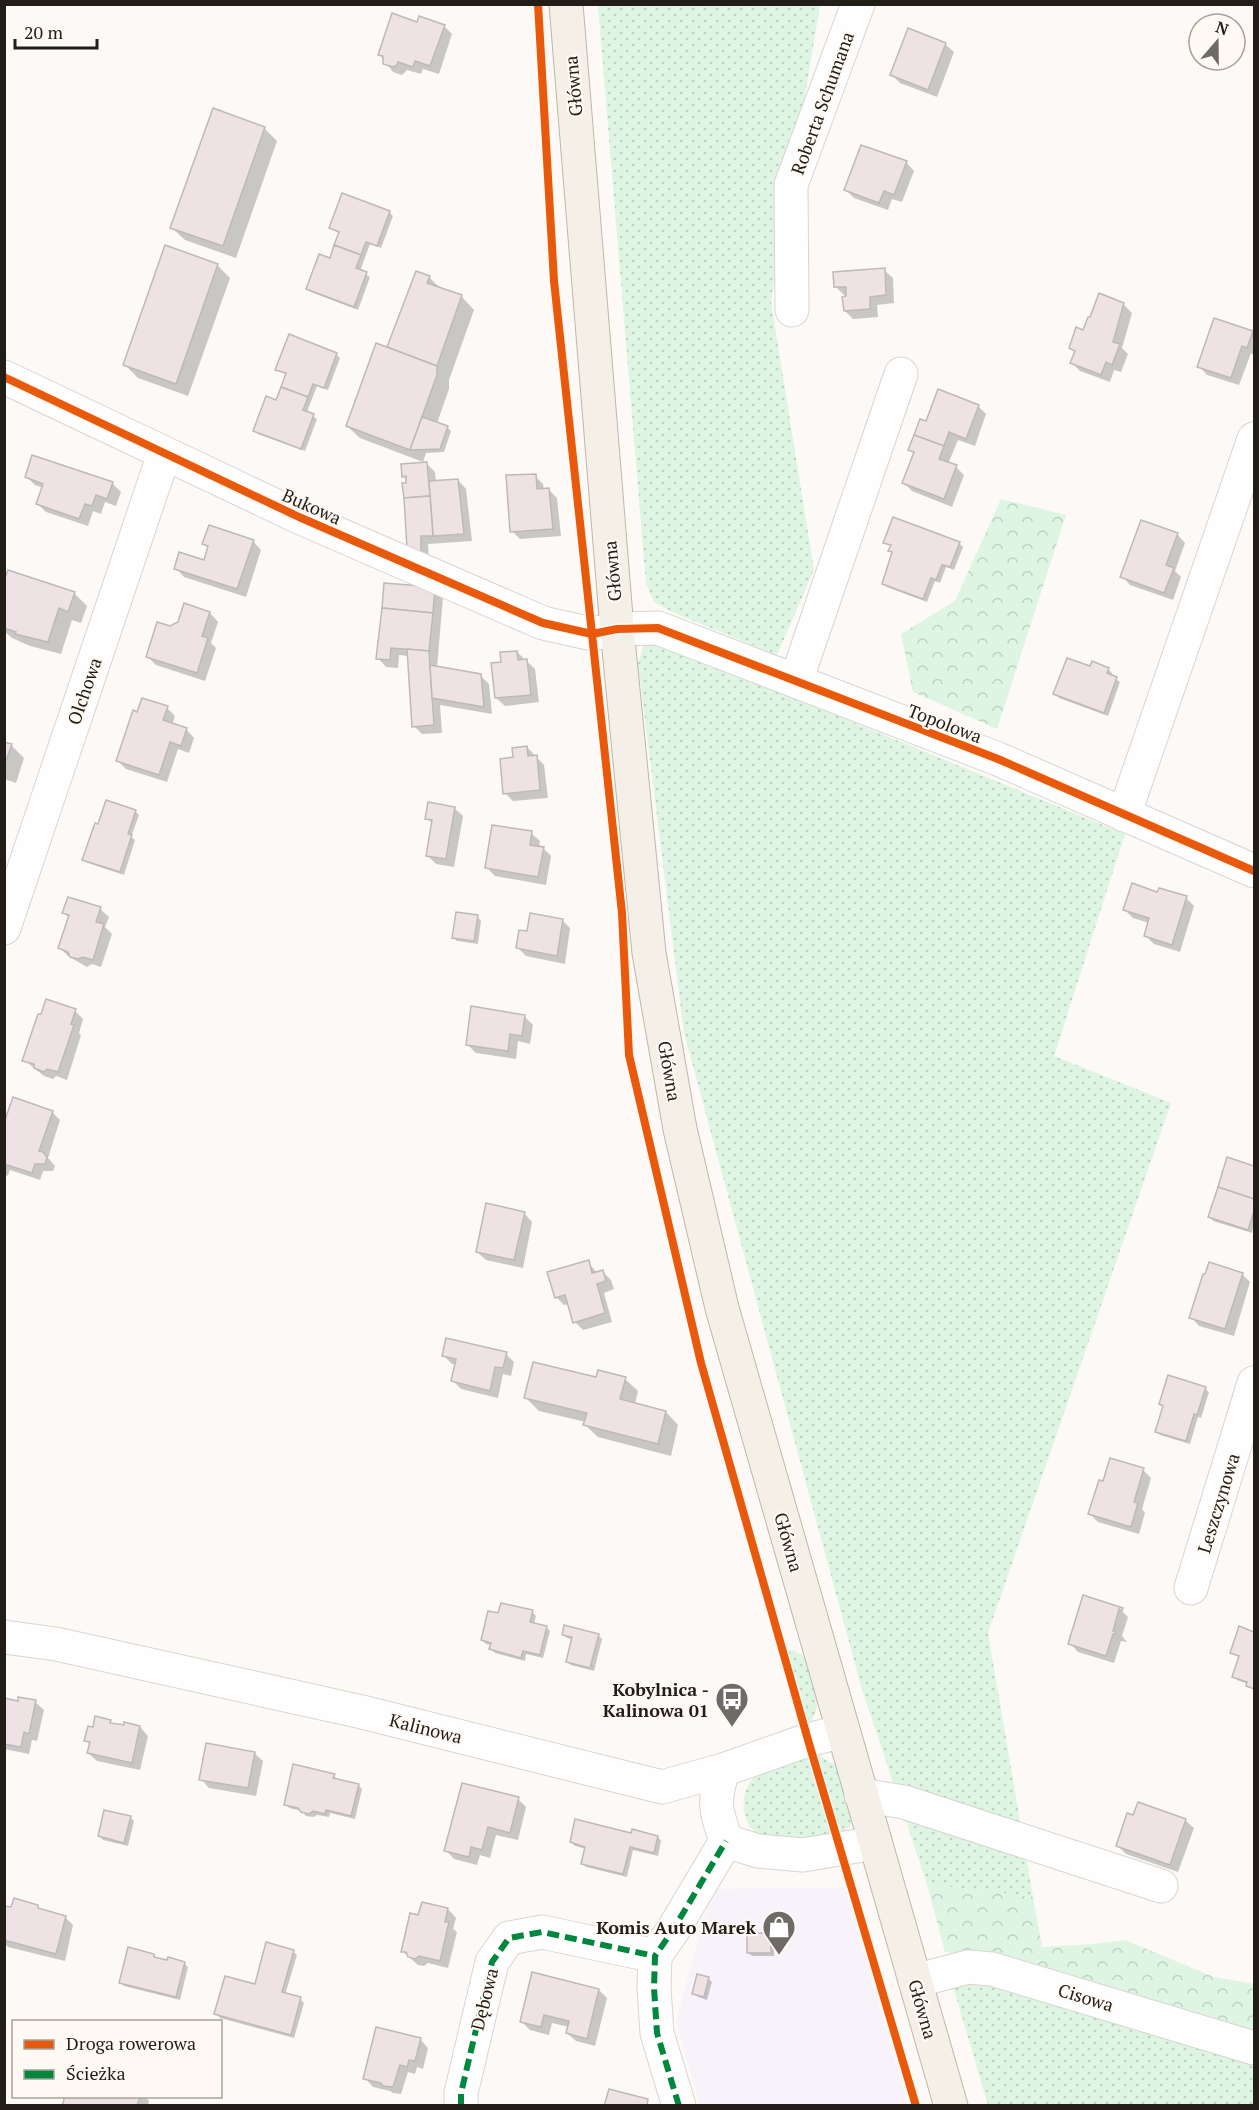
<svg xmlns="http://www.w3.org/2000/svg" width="1259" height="2110" font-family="'PT Serif',serif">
<defs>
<pattern id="grass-dots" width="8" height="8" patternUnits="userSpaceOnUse" patternTransform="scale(1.5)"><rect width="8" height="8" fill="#ddf5e2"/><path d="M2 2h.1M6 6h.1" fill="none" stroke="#bdd2c1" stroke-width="1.8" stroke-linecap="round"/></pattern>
<pattern id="forest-crowns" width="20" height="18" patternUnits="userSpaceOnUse" patternTransform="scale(1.5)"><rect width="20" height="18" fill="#ddf5e2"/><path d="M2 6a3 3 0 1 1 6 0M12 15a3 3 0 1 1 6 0" fill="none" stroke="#bdd2c1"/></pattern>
</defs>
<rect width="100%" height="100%" fill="#fcf9f6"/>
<path fill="#f8f2fa" d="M845 1888 908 2105H700L676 2022 712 1889Z"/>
<g fill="url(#grass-dots)">
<path d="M598 5H820L771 302 814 570 777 655 672 612 654 602 646 584Z"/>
<path d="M655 638 731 672 1125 834 1054 1056 1171 1103 988 1633 1033 1897 927 1884 861 1686 684 1033 638 663 644 645Z"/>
<path d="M787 1650H793L805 1657C812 1677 827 1705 809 1723Z"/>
<path d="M807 1755 832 1838C814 1840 778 1845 762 1837 736 1824 739 1784 762 1770 775 1763 793 1760 807 1755Z"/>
<path d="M818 1755 835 1765 841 1773 853 1814 852 1824 841 1835Z"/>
<path d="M968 1979 1254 2059V2105H988L952 1983Z"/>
</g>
<g fill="url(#forest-crowns)">
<path d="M1001 499 1066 515 997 729 913 692 901 634 955 601Z"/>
<path d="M927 1884 1033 1897 1042 1947 1093 1944 1125 1940 1214 1977 1254 1984V2031L1014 1964 945 1952Z"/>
</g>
<g fill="#0003">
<path d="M418 24 444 26 452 34 439 74 423 69 421 74 407 70 402 75 393 72 379 54Z"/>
<path d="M945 44 954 52 937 97 900 83 892 75Z"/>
<path d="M264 128 277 141 236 258 185 240 172 228Z"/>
<path d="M906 162 914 171 902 202 892 199 888 210 854 198 846 190Z"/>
<path d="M389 212 393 216 381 248 370 244 360 271 370 277 358 310 311 292 308 288 330 260 340 233 330 227Z"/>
<path d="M217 265 230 278 188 396 138 378 125 365Z"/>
<path d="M884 270 893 278 894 303 877 305 878 317 853 319 845 311 847 298 836 287Z"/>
<path d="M417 273 429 277 441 289 462 297 474 310 449 380V389L437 423 447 427 451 431 444 452 426 453 423 462 360 438 347 426 388 349Z"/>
<path d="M1099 295 1124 305 1132 313 1122 348 1128 354 1121 372 1114 370 1110 382 1080 371 1072 363 1076 353 1070 348 1091 319Z"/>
<path d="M1252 332 1254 335V355L1251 353 1239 385 1207 375 1199 366Z"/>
<path d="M336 354 340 358 328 390 317 386 307 412 317 419 305 451 258 434 254 430 277 402 287 375 277 369Z"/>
<path d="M978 406 986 414 975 446 958 440 948 464 956 467 964 475 952 507 912 491 904 483 914 454 910 449 926 423Z"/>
<path d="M427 464 435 472 436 482 458 480 466 489 472 541 428 544 429 560 418 556 407 481 403 476Z"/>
<path d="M26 476 112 483 121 492 116 506 105 502 101 514 93 511 88 526 46 512 38 504 43 488 35 485Z"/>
<path d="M535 476 543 484 544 490H549L557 498 561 536 520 539 512 531Z"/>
<path d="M1177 534 1185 543 1175 571 1181 577 1173 600 1130 585 1122 576Z"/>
<path d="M253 541 261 550 246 597 184 577 176 568 204 562 209 549 204 544Z"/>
<path d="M885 542 959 543 963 547 954 570 946 567 940 583 935 581 927 602 887 587 884 584 893 554 890 551 892 547Z"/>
<path d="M434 588 443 597 437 668 480 675 489 684 492 714 440 705 442 733 422 734 414 726 409 656 399 655 398 668 386 667 378 658Z"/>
<path d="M74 593 87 606 81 623 72 620 61 654 30 646 12 638 4 631V609Z"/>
<path d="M185 605 210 613 218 622 211 643 216 648 205 681 156 665 147 656 171 627 179 623Z"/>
<path d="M517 652 535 669 539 702 505 706 496 698 503 664Z"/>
<path d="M1091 668 1108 669 1112 673 1111 676 1120 682 1108 716 1059 698 1055 694Z"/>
<path d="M167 708 175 716 172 725 186 729 194 738 189 753 178 749 167 782 126 769 117 760 138 713Z"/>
<path d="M4 743 11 745 24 758 16 783 4 779Z"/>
<path d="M527 747 544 765 548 798 513 801 505 793Z"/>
<path d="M454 808 463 816 454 867 436 864 427 855 433 824 427 818Z"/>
<path d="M135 811 139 815 131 837 135 840 124 875 88 863 84 859Z"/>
<path d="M531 833 540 841 539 847 543 848 551 856 546 885 495 876 487 868Z"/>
<path d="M1158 894 1186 898 1194 906 1180 952 1154 944 1145 935 1149 923 1133 918 1125 910Z"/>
<path d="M100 909 109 917 105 927 112 934 101 967 92 964 87 967 68 956 60 948 69 918 64 913Z"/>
<path d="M478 917 481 921 478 944 457 941 453 937Z"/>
<path d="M562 920 570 928 565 964 526 956 518 948 528 933Z"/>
<path d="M75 1011 83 1019 79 1033 81 1035 67 1080 56 1076 53 1079 44 1076 24 1060Z"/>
<path d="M525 1017 533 1025 530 1044 518 1041 516 1059 476 1053 467 1044Z"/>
<path d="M52 1112 60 1120 48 1158 55 1166 53 1171H43L40 1180 10 1170 8 1175 4 1177V1128Z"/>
<path d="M1228 1159 1254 1167V1223L1252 1233 1213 1221 1210 1217Z"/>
<path d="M524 1213 532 1222 523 1268 486 1260 477 1252Z"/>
<path d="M588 1262 597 1273 603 1272 611 1280 614 1289 604 1293 612 1322 583 1330 575 1322 569 1304 564 1305 556 1297Z"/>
<path d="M1242 1274 1250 1282 1234 1336 1199 1326 1191 1317Z"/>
<path d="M506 1354 514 1362 511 1376 503 1374 498 1398 461 1389 453 1381 457 1365 452 1364 443 1355Z"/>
<path d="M597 1379H625L638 1391 635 1404 666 1412 678 1425 671 1456 598 1437 585 1425 586 1422 539 1411 526 1398Z"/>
<path d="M1205 1389 1209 1392 1201 1418 1198 1417 1190 1444 1160 1435 1157 1431 1164 1408 1161 1404Z"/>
<path d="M1143 1470 1151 1478 1142 1509 1145 1513 1139 1534 1098 1522 1090 1514 1104 1483Z"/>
<path d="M1119 1608 1128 1617 1122 1636 1127 1642 1121 1641 1114 1663 1078 1652 1070 1643Z"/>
<path d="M532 1612 536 1616 534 1624 546 1627 550 1631 543 1658 526 1654 525 1661 495 1653 491 1649 492 1645 486 1644 482 1640 499 1615Z"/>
<path d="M1240 1628 1254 1633V1690L1247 1685 1248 1684 1237 1680 1234 1676 1240 1658 1232 1653Z"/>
<path d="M563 1635H598L602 1639 594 1671 571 1665 567 1662 573 1640 567 1638Z"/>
<path d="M4 1700 19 1702H35L44 1710 37 1741 32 1740 29 1754 4 1749Z"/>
<path d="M96 1718 125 1727H140L148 1736 140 1770 97 1761 88 1753 90 1745 86 1740 94 1729Z"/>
<path d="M254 1753 263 1761 256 1796 209 1788 201 1779Z"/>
<path d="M334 1775 337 1780 358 1785 362 1789 355 1819 330 1813 329 1817 317 1815 314 1817 306 1816 302 1811 289 1808 286 1804Z"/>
<path d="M518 1799 526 1807 518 1840 496 1835 490 1858 480 1855 477 1865 454 1859 446 1850Z"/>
<path d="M130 1817 134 1821 128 1846 103 1840 99 1836Z"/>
<path d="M1185 1820 1194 1828 1178 1872 1126 1854 1118 1846Z"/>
<path d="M632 1835 658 1837 661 1841 658 1856 633 1850 627 1877 586 1867 583 1863 586 1849 575 1846 571 1842Z"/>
<path d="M38 1907 42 1911 65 1917 73 1925 65 1961 8 1947 4 1943V1915Z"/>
<path d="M448 1909 456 1918 453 1929 457 1932 448 1968 428 1963 424 1966 418 1965 402 1951 419 1917Z"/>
<path d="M770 1934 774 1938V1956H752L748 1952Z"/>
<path d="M293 1951 297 1955 285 1995 300 1999 304 2003 294 2038 220 2018 216 2014 256 1986Z"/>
<path d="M154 1955 157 1959 184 1963 188 1967 180 2000 124 1986 120 1982Z"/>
<path d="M708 1978 712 1982 707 2000 698 1997 694 1993Z"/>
<path d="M599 1990 607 1998 595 2046 576 2041 567 2033 569 2027 552 2023 549 2035 530 2030 522 2022Z"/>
<path d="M420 2039 428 2048 423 2069 417 2067 415 2074 408 2072 401 2094 393 2093 390 2091 373 2087 365 2078Z"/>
<path d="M66 2096H144L149 2101 148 2106H64Z"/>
</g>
<g fill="#eee2e5" stroke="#beb9b9" stroke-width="1.5">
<path d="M392 13 417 22 419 16 445 25 430 66 415 61 413 67 398 62 397 65 393 67 383 64V56L378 55Z"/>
<path d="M908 28 946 43 928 90 890 75Z"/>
<path d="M213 108 265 127 223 246 170 228Z"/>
<path d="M861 145 907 161 894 195 884 191 879 203 844 190Z"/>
<path d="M342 193 390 211 377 246 366 242 361 255 334 245 339 232 329 228Z"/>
<path d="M165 245 218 264 176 384 123 365Z"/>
<path d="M334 245 361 255 356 268 367 272 354 307 306 289 319 254 330 258Z"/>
<path d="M885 268 886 295 870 297V309L844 311 842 297 846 296V287H834L833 272Z"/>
<path d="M416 271 430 276 427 283 462 295 437 366 387 347Z"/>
<path d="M1099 293 1124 303 1113 342 1120 344 1112 365 1106 362 1101 375 1070 363 1075 351 1069 348 1076 327 1083 330 1088 317H1090Z"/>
<path d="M1214 318 1253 331 1247 348 1242 346 1231 378 1197 367Z"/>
<path d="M289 334 337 353 324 388 313 384 308 397 281 387 286 373 275 370Z"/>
<path d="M376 343 437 366V375L410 450 346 426Z"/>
<path d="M281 387 308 397 303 410 314 414 301 449 253 431 266 396 276 400Z"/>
<path d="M938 389 979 405 966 439 949 432 944 446 914 435 920 419 926 421Z"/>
<path d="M422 417 448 426 440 449 410 450Z"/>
<path d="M914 435 944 446 939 459 957 465 944 499 902 483 914 452 908 450Z"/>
<path d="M32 455 113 482 107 499 96 495 92 506 85 504 79 519 36 504 43 484 25 477Z"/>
<path d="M427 462 430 496 404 498 402 483H406V476L402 477 401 464Z"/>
<path d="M536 474 537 489 549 488 553 529 510 532 506 475Z"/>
<path d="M458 479 464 534 433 536 429 481Z"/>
<path d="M430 496 433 536H421V553L407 548 404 498Z"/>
<path d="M893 517 960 542 950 567 942 565 936 580 931 578 923 599 882 584 892 552 888 551 891 545 883 543Z"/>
<path d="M1141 520 1178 533 1166 565 1174 568 1164 593 1120 577Z"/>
<path d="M209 525 254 540 237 589 174 569 179 552 204 560 208 546 202 544Z"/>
<path d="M8 570 75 592 68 612 59 608 48 642 15 634 16 632 4 628V580Z"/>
<path d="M384 583 435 587 433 613 382 608Z"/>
<path d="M184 603 210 612 202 636 208 638 197 673 146 657 157 622 170 626 178 622Z"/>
<path d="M382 608 433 613 429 651 391 648 390 660 376 659Z"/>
<path d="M407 649 429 651 434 725 412 727Z"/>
<path d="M517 651 518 660 527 659 531 695 495 698 491 663 501 662 500 652Z"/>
<path d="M1067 658 1090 666 1092 661 1109 668 1107 673 1117 677 1104 713 1053 694Z"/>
<path d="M430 665 481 674 484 707 432 698Z"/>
<path d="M142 698 168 706 163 720 187 728 181 746 170 742 159 775 116 761 133 710 137 712Z"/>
<path d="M4 742 12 744 4 766Z"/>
<path d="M527 746 528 756 537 755 540 790 503 794 500 759 513 757 512 748Z"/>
<path d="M106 800 136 810 128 834 132 835 120 872 82 860 95 823 98 824Z"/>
<path d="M428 802 455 807 446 859 426 856 432 820 425 819Z"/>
<path d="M492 825 532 831 530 845 544 847 538 877 485 868Z"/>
<path d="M1132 883 1157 892 1159 888 1187 896 1172 945 1144 936 1149 918 1123 910Z"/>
<path d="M68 897 101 907 96 922 104 924 93 960 83 957 78 959 70 957 68 952 58 948 69 915 62 913Z"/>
<path d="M456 912 478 915 474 941 452 938Z"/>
<path d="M530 913 563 919 557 956 516 948 519 930 527 931Z"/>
<path d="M46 999 76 1009 71 1024 74 1025 58 1072 47 1069 44 1072 34 1068V1064L22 1061 38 1014H41Z"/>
<path d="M471 1006 525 1015 522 1036 510 1034 508 1051 466 1045Z"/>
<path d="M13 1097 53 1111 39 1151 43 1152 47 1157 45 1164H35L32 1173 4 1164V1123Z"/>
<path d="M1227 1157 1254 1166V1199L1218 1187Z"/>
<path d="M1218 1187 1254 1199V1214H1253L1248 1230 1208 1217Z"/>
<path d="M486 1203 525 1212 514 1260 476 1252Z"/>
<path d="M589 1260 592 1273 603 1270 606 1281 597 1284 605 1313 573 1323 565 1295 555 1298 547 1272Z"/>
<path d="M1209 1262 1243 1273 1225 1329 1189 1318 1203 1274H1205Z"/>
<path d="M446 1338 507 1352 503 1368 495 1367 490 1391 451 1381 456 1359 442 1356Z"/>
<path d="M533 1362 596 1377 598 1370 626 1377 620 1399 666 1411 658 1444 583 1425 587 1413 524 1398Z"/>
<path d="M1168 1375 1206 1387 1197 1415 1194 1414 1186 1441 1155 1432 1163 1406 1159 1404Z"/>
<path d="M1110 1458 1144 1468 1134 1502 1138 1503 1131 1527 1088 1514 1099 1480 1103 1481Z"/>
<path d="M1083 1595 1123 1608 1122 1611 1119 1609 1113 1631H1116L1115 1634H1113L1106 1656 1068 1644Z"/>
<path d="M501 1603 533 1610 530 1622 547 1626 540 1655 523 1651 521 1658 489 1649 491 1643 481 1640 488 1611 498 1613Z"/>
<path d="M564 1625 599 1634 590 1668 566 1662 572 1637 562 1635Z"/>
<path d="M1239 1626 1254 1632V1689L1246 1686 1247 1682 1232 1677 1239 1656 1230 1653Z"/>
<path d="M18 1697 36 1700 29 1734 24 1732 21 1747 4 1744V1698L18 1701Z"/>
<path d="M95 1716 111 1720 110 1723 124 1725V1722L140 1726 132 1763 87 1753 90 1742 84 1741 88 1726 93 1727Z"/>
<path d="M206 1743 255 1752 248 1788 199 1780Z"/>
<path d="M293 1764 335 1774 333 1778 359 1784 351 1816 326 1810 325 1814 313 1811 309 1814 301 1812 298 1808 284 1805Z"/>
<path d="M462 1783 519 1797 510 1833 488 1827 482 1850 471 1847 469 1857 444 1851Z"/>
<path d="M1138 1802 1186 1819 1170 1865 1116 1846 1127 1813 1133 1815Z"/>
<path d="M104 1810 131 1816 124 1843 98 1836Z"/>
<path d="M575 1819 631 1833 632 1829 658 1836 654 1853 630 1847 623 1874 581 1864 585 1847 570 1842Z"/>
<path d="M14 1898 38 1905V1908L66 1916 56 1954 4 1940V1909L5 1906 11 1907Z"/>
<path d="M422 1902 448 1908 445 1922H449L440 1961 419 1956 415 1959 408 1957 406 1952H401L410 1913 418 1915Z"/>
<rect x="747" y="1933" width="24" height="20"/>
<path d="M266 1942 294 1950 282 1992 301 1997 291 2035 214 2014 225 1976 255 1984Z"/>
<path d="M128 1947 154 1954V1957L167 1960 168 1957 185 1962 176 1997 119 1983Z"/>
<path d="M532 1972 599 1989 587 2039 566 2033 569 2021 544 2015 541 2027 520 2022Z"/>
<path d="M697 1974 709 1977 704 1997 692 1994Z"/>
<path d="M376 2027 421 2038 415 2061 409 2060 407 2067 400 2065 393 2087 383 2086 381 2083 363 2079Z"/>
<path d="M609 2089 648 2099 647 2106H604Z"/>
<path d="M65 2096H140L137 2106H62Z"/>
</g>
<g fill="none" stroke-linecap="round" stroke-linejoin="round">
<g stroke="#d9d5d0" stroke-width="35">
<g id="minor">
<path d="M792 310 791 185 858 4"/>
<path d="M4 377 299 517 543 623 592 634 617 629 658 628 998 759 1254 871"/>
<path d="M796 681 901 374"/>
<path d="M1124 815 1254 439"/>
<path d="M4 928 164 454"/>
<path d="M1191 1588 1254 1383"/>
<path d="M4 1637 56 1644 362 1712 662 1787 723 1770 808 1740 843 1731"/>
<path d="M723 1770C713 1803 715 1808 726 1841"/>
<path d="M861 1795 904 1802 1161 1886"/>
<path d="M726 1841 758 1851 803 1855 875 1843"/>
<path d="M915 1981 968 1967 992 1969 1254 2048"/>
<path d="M461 2106V2093L492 1962 509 1938 542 1932 655 1956"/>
<path d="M679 2106 657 2033 654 1988 655 1956 673 1930 726 1841"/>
</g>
</g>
<g stroke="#bfb7a7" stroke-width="35">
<path id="major" d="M566 4 617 629 649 953 680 1129 722 1308 951 2106"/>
</g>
<use href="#minor" stroke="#fffefe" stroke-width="33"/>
<use href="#major" stroke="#f4f0e7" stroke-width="33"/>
<g stroke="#00873e" stroke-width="6" stroke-dasharray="12 6" stroke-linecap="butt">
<path d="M461 2106V2093L492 1962 509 1938 542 1932 655 1956"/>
<path d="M679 2106 657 2033 654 1988 655 1956 673 1930 726 1841"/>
</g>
<g stroke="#fff9f3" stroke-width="11">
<g id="cycleway">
<path d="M538 4 554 281 622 913 629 1055 701 1363 808 1740 916 2106"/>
<path d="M4 377 299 517 543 623 592 634 617 629 658 628 998 759 1254 871"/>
</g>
</g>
<use href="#cycleway" stroke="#e8590c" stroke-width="8"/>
</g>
<defs>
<g id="bus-pin" transform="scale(1.725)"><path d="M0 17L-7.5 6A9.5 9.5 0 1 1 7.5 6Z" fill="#6e6a65" stroke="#fff9f3"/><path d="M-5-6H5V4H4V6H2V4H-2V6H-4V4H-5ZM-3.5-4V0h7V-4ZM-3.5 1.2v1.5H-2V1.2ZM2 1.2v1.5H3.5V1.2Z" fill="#fff"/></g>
<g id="shop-pin" transform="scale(1.725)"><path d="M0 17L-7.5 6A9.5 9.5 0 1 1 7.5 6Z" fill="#6e6a65" stroke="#fff9f3"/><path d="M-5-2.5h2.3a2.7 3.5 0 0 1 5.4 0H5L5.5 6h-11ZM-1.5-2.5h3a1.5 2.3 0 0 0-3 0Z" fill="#fff"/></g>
</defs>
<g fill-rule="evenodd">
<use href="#bus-pin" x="732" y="1699"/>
<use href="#shop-pin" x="779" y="1927"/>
</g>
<g text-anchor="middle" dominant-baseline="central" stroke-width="4.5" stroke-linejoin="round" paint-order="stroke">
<g font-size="18" fill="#221d17" stroke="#fff9f3">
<text transform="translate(573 86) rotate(-95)">Główna</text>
<text transform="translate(822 103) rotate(-70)">Roberta Schumana</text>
<text transform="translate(312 506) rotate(24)">Bukowa</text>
<text transform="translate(612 571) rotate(-95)">Główna</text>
<text transform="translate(84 691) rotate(-71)">Olchowa</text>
<text transform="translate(945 723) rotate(21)">Topolowa</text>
<text transform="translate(670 1071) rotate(80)">Główna</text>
<text transform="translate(1218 1503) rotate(-73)">Leszczynowa</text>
<text transform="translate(789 1542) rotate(74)">Główna</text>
<text transform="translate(426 1728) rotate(14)">Kalinowa</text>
<text transform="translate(1086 1997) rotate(17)">Cisowa</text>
<text transform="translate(484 1999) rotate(-76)">Dębowa</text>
<text transform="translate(923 2009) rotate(74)">Główna</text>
</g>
<g font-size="18" font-weight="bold" fill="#221d17" stroke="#fff9f3" text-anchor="end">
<text x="709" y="1689">Kobylnica -<tspan x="709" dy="21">Kalinowa 01</tspan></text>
<text x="756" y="1927">Komis Auto Marek</text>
</g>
</g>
<rect width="1259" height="2110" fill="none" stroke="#221d17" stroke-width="12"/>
<rect x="12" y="2020" width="210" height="78" fill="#fff9f3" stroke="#a7a19b" stroke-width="1.5"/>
<rect x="24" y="2040" width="30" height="9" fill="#e8590c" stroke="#a7a19b" stroke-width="1.5"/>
<text x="66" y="2050" font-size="18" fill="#221d17">Droga rowerowa</text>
<rect x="24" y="2070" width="30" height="9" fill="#00873e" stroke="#a7a19b" stroke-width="1.5"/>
<text x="66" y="2080" font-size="18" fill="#221d17">Ścieżka</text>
<g transform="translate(1217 42) rotate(20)"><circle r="28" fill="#fff9f3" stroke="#a7a19b" stroke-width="1.5"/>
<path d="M0-4.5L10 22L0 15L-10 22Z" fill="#6e6a65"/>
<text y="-9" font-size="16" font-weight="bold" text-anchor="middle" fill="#221d17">N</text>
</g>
<path d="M15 39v9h82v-9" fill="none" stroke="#221d17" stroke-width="3"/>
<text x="24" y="39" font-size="18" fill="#221d17" stroke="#fff9f3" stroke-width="4.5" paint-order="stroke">20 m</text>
</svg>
